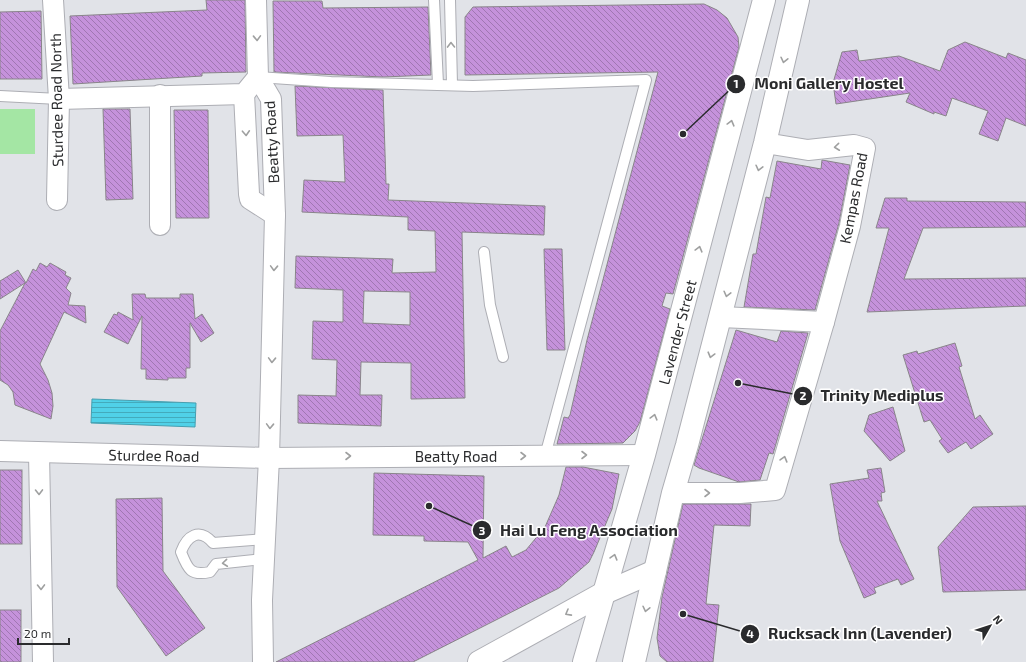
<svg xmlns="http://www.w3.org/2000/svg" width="1026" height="662" font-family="'Exo 2',sans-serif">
<defs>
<pattern id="water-rules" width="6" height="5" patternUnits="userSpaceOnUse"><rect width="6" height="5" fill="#50d1e8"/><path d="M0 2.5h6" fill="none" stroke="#43aabc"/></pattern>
<pattern id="building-back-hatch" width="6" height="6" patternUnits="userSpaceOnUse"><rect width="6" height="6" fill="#c592db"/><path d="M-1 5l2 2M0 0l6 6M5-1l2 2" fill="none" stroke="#a077b2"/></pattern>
</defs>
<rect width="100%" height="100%" fill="#e1e3e8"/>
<rect fill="#a4e6a4" x="0" y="109" width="35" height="45"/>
<path fill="url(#water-rules)" stroke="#459fb0" d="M92 399 196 403 195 427 91 423Z"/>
<g fill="url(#building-back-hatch)" stroke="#89858a" fill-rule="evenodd">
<path d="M206 0H245L246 72 202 73V76L73 84 70 16 207 10Z"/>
<path d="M273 1H322L323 8 428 7 431 75 383 77 274 72Z"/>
<path d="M704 4 717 10 727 18 738 37 739 47 673 294 666 293 662 306 670 309 640 422 635 431 623 443 557 444 564 417 568 418 570 415 587 340 658 72 465 75V17L473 7Z"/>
<path d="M41 11 42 79H0V12Z"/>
<path d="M965 42 1006 58 1008 53 1026 60V126L1006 118 998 141 979 134 988 111 952 98 946 116 934 112V114L906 102 910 93 836 104 833 83 842 52 857 50 859 61 899 56 940 71 948 50Z"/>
<path d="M295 86 383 90 386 184H389L388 200 545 206 544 235 462 232 465 398 411 399V363L361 362 360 395H382L381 426 298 423V395L336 396 337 360 312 359 313 321 343 322V290L295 288 296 256 393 259 392 273 436 272 435 231 408 230V217L302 212 304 180 345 182 343 135 297 136ZM364 291 410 292V325L363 323Z"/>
<path d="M103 109H130L133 199 106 200Z"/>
<path d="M174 110H208L209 218H176Z"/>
<path d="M822 160 850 165 839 223 815 310 744 307 753 254H756L766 197 770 198 777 161 821 169Z"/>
<path d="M885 198H907V201L1026 202V227L923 228 904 279 1026 278V306L867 312 889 228H876Z"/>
<path d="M544 249H562L565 350H547Z"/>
<path d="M40 263 47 267 50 263 66 272 65 275 71 278 66 288 71 293 68 305 85 306 86 323 64 312 40 364 48 380 52 393 53 406 51 419 15 405 13 392 8 385 0 380V331L25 283 0 299V281L18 270 26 283 33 269 36 271Z"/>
<path d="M132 294H145L146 298H180V294H193L195 319 202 314 214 333 201 342 190 323V368H186V378H168V380L146 379V369H141L142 316 128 344 104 332 114 314 117 315 118 312 133 320Z"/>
<path d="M736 330 777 342 781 331 808 333 773 454 769 453 760 480 739 482 699 468 694 465Z"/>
<path d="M955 343 962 366 959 367 975 419 980 415 993 434 971 449 966 442 948 453 939 441 942 439 930 420 924 422 903 355 917 351 918 354Z"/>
<path d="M893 407 905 451 890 461 864 431 869 415Z"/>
<path d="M566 467H583L619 474 612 509 594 552 589 562 559 588 413 662H276L478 560 468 542 424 541V536L373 535 374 473 484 476 483 558 506 546 512 557 526 550 545 527 559 495Z"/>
<path d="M881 468 885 492 881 493 882 501H877L914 579 901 585 898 579 874 588 876 593 864 598 840 541 830 484 869 478 867 470Z"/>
<rect x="0" y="470" width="22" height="74"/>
<path d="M162 498 163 571 205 628 166 656 117 587 116 499Z"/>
<path d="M683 504H751L750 526 714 525 706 604 719 605 713 662H667L660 656 657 638 662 597Z"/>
<path d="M1026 506V590L943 592 938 547 973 507Z"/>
<rect x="0" y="610" width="21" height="52"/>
</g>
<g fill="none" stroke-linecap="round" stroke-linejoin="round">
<g stroke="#adaeb4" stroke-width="12">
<g id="lane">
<path d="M434 0 438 84"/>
<path d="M450 0 452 84"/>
<path d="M258 77 331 82 473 86 646 80 545 456"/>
<path d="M0 96 59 99"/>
<path d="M484 252 490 305 503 357"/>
<path d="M264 559 216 564 210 572C191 576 188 570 181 552 187 536 199 527 213 543L265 539"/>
</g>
</g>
<g stroke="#adaeb4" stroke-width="22">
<g id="street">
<path d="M53 0 59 99 57 200"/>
<path d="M256 0 258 77 271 99 275 215 269 458 262 600 263 662"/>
<path d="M244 94 249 194 250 199 275 215"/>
<path d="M59 99 244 94 258 77"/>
<path d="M160 225V95"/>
<path d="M721 317 824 322"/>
<path d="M0 451 269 458 644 455"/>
<path d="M39 453 43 662"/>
<path d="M673 493H740L775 490 824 322 850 226 865 148 854 145 808 150 765 143"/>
</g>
</g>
<g stroke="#adaeb4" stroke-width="24">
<g id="primary">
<path d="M479 662 602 594 655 571"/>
<path d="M584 662 644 455 764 0"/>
<path d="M634 662 673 493 687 445 765 143 798 0"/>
</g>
</g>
<use href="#lane" stroke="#fff" stroke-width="10"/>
<use href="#street" stroke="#fff" stroke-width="20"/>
<use href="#primary" stroke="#fff" stroke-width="22"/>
</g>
<defs><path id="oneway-chevron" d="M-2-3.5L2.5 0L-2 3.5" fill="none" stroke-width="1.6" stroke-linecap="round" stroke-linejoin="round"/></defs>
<g stroke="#9fa0a0">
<use href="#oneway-chevron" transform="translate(257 38) rotate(88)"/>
<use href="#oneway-chevron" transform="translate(451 45) rotate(-91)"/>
<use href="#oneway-chevron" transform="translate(784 60) rotate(103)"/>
<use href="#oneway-chevron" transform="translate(731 123) rotate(-75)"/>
<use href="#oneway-chevron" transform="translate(246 133) rotate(87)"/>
<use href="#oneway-chevron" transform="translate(837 147) rotate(174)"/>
<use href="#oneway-chevron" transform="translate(759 168) rotate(104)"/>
<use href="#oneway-chevron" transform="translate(699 249) rotate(-75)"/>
<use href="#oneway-chevron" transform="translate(274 268) rotate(92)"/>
<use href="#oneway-chevron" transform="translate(727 294) rotate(104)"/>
<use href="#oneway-chevron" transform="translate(711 355) rotate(105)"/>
<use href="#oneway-chevron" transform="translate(272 360) rotate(92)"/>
<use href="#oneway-chevron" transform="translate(654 417) rotate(-75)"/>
<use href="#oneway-chevron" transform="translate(270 426) rotate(92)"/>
<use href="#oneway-chevron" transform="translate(584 455)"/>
<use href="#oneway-chevron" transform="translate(348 456)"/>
<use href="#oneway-chevron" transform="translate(523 456)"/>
<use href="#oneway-chevron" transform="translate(784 459) rotate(-74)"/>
<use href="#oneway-chevron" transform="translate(39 492) rotate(89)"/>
<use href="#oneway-chevron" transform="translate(707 493)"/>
<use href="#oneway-chevron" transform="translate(614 557) rotate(-74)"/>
<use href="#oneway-chevron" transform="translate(225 563) rotate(174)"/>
<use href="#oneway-chevron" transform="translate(41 587) rotate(89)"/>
<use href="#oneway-chevron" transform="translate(646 609) rotate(103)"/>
<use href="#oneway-chevron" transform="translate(568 613) rotate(151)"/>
</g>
<g text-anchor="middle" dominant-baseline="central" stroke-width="3" stroke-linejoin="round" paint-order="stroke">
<g font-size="15" fill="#2a2b2d" stroke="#fff">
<text transform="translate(56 100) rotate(-91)">Sturdee Road North</text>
<text transform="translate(271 142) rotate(-93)">Beatty Road</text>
<text transform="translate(853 198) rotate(-79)">Kempas Road</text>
<text transform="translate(677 332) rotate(-75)">Lavender Street</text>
<text transform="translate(154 455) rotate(1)">Sturdee Road</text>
<text x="456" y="456">Beatty Road</text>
</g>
</g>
<path fill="none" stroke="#2a2b2d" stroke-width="1.5" d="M683 134L736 84M738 383L803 396M429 506L482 530M683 614L750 634"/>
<g fill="#2a2b2d" stroke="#fff" stroke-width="1.5">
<circle cx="683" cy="134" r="4"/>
<circle cx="738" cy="383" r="4"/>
<circle cx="429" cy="506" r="4"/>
<circle cx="683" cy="614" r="4"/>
<circle cx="736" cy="84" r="10"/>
<circle cx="803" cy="396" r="10"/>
<circle cx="482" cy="530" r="10"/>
<circle cx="750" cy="634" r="10"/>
</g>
<g font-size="12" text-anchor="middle" font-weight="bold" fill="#fff">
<text x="736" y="88">1</text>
<text x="803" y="400">2</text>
<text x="482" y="535">3</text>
<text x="750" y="638">4</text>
</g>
<g font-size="16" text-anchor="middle" font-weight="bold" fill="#2a2b2d" stroke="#fff" stroke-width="3" stroke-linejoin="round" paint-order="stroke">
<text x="829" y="89">Moni Gallery Hostel</text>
<text x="882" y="401">Trinity Mediplus</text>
<text x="589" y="536">Hai Lu Feng Association</text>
<text x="860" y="639">Rucksack Inn (Lavender)</text>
</g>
<g transform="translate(990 626) rotate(51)" stroke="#ffffff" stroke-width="3" paint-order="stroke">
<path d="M0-3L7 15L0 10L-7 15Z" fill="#2a2b2d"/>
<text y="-6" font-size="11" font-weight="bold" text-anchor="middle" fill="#2a2b2d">N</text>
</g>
<path d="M18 638v6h51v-6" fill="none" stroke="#2a2b2d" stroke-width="2"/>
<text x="24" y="638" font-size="12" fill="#2a2b2d" stroke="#ffffff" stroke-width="3" paint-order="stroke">20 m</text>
</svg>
